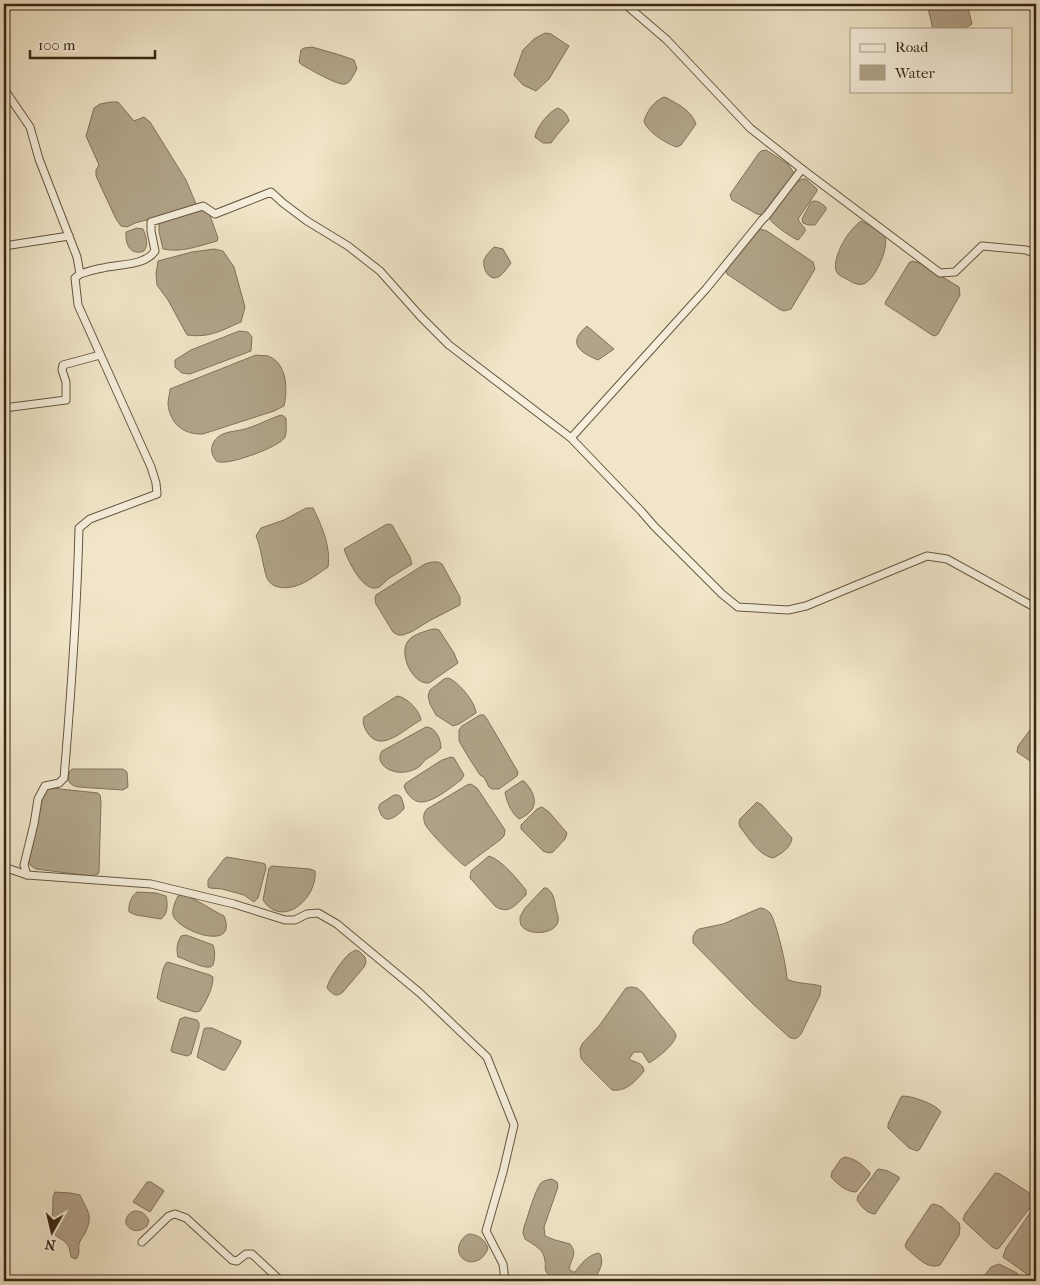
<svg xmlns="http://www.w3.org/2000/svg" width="1040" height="1285" font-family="'IM FELL French Canon',serif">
<rect width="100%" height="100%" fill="#f0e5c8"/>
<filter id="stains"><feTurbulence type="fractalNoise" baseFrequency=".004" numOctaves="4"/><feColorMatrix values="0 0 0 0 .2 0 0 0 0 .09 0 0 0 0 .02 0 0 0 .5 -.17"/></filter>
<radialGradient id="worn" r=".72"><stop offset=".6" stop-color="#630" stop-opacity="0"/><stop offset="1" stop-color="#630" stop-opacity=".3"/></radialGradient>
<g fill="#b1a48a" stroke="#80725a">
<path d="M927 4H967L972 24C962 32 945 29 933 29Z"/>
<path d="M545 33 551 34 569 46 549 79 536 91 523 85 514 75 523 50 534 39Z"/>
<path d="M312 47 340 55 354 60 357 69C354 73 351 83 345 84 338 86 310 69 302 65L299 62 301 50 304 48Z"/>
<path d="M664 97 667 98C679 105 691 110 696 124L681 145 677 147C667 144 647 132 644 121 647 111 654 101 664 97Z"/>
<path d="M111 102H118L134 121 144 117 150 122 186 180 196 204 165 215 135 223 127 227 121 226 116 219 96 176V170L99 165 86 136 94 108 100 104Z"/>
<path d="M558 108C564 111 567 114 569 121L557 135 551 143H543L535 137C536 128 549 111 558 108Z"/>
<path d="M766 150 788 164 794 173 791 179 764 215 757 214 732 200 730 195 731 193 759 153 761 151Z"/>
<path d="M802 179H806L817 189V191L798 219C804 231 811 226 798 240 792 238 772 224 770 219 770 217 770 216 770 214L797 182Z"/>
<path d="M814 201C819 201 822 204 826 207V210L815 225H808L803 223 802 219 811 202Z"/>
<path d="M204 209 209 213 218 238 217 241C198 246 182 253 163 249L159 232V224C171 215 189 213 204 209Z"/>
<path d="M861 221C868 225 882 229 885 238 889 248 874 282 863 284 857 286 850 281 845 278 844 278 839 275 838 274 830 265 843 240 850 232 853 228 857 224 861 221Z"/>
<path d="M137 228 143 229C146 236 149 245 144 251 131 256 125 245 126 232Z"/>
<path d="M760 229 767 231 813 262 815 269 791 309 784 311 779 309 727 274 726 270 729 265 756 231Z"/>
<path d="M494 247 503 249 511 263C508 267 504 273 500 276 490 283 482 269 484 260 486 255 490 251 494 247Z"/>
<path d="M214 249 223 251 234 267 245 307 241 322C220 331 210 338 187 335L168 300 157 285 156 274 158 261 192 252Z"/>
<path d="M912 261 920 263 959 287 960 295 938 334 935 336 932 335 885 304 886 301 909 263Z"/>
<path d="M587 326 614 349 598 360C579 352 567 343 587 326Z"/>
<path d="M239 331 248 332 252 337 251 351 190 374 182 373 175 367V360L191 350Z"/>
<path d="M256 355C259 356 265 355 268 356 287 363 288 389 284 406L274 411 203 434C184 435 170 424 168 404 168 399 170 393 170 389Z"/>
<path d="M282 415 286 418C286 424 287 432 285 437 280 447 231 464 221 462 217 462 217 462 215 459 208 450 213 438 223 434 230 431 238 431 245 429 256 426 267 420 278 416Z"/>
<path d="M306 508H313C322 526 331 547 328 567 313 577 295 593 275 586 271 584 269 582 267 578 262 564 262 550 256 536L261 528 284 520Z"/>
<path d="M387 524 392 525 410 557 412 564C404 569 396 574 388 579 385 582 382 585 379 587 364 595 347 559 344 549Z"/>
<path d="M432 562H438L442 564 460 597V605L429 621 413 631 403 635H398L393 632 376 604 375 599 376 595 425 564Z"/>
<path d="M433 629H436L439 630 454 653 458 663 429 683C413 685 398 654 408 641 413 634 426 631 433 629Z"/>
<path d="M448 678C458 681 476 703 476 713L459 724 453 726 436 715 430 704 428 696 430 690 444 679Z"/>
<path d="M397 696C407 697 420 711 421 720 405 728 381 755 367 732 364 727 362 722 364 717Z"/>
<path d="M480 715H484L487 719 518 772 517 776 499 789H492L489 787 484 777 480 775 469 758 459 741V730L462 726Z"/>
<path d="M1036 722V765L1017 752 1018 746Z"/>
<path d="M426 727C436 727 441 740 441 748 436 754 431 756 425 760 423 762 422 764 420 766 410 774 392 775 383 765 379 760 379 756 382 751Z"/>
<path d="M451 757 454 758 464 775 461 780C450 788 425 810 413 799 408 795 406 792 404 786L406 783 442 760Z"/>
<path d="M72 769H123L127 772 128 787 123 790 78 787C69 785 66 780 70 771Z"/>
<path d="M522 781H524C537 795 540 810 519 819 512 814 506 801 505 792Z"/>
<path d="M471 784 477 788 505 830 504 836 500 840 465 866 461 863C453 856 428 831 425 824 423 818 423 813 427 809L467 785Z"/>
<path d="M51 788 98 793 100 795 101 802 99 872 98 874 91 876 36 869 30 865 29 860 43 796 46 790Z"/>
<path d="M394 795H398L401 797 404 806V809C397 816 385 826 380 812 378 807 378 809 380 804Z"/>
<path d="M757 802 762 805 792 838C791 848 781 854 773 858 758 855 749 838 740 827L739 823 740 819Z"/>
<path d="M542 807 549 812 567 833 565 839 553 852 549 853 543 851 521 829V825L537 809Z"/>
<path d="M489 856C502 860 517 879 526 890V895C516 904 509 916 495 906L470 878 471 871Z"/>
<path d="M227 857 262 863 265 864 266 868 259 895 258 898 254 902 244 895 222 889 210 888 208 887V880L224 859Z"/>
<path d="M272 866 310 869 315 871C318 897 283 930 263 900L269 868Z"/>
<path d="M544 888H547C555 895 554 900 556 909 557 914 559 917 558 921 556 935 527 936 521 925 520 923 520 919 520 917L525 908Z"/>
<path d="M137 892 156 893 166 896C168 904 168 914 161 919L136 915 129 912C128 905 131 896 137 892Z"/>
<path d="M182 895C196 898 211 910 224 916 239 953 177 931 173 915 172 909 175 902 178 896Z"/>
<path d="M760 908C764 908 767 910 770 913 776 920 787 968 787 979 796 984 810 983 821 986L820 995 801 1034C797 1039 794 1040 789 1037L753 1004 693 943V936L696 931 699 929 723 924Z"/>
<path d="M186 935 213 945C215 951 215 955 214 961 213 964 214 966 210 967 204 969 185 959 178 957 176 949 177 943 181 936Z"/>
<path d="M356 950 360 952 365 957 366 962 364 967 343 992C336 998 332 994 327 988 328 980 343 959 349 954 351 952 354 951 356 950Z"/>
<path d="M168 962 210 975 213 977C213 989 206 1001 200 1011L195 1012 161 1001 157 998 163 969 166 963Z"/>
<path d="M631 987 637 988 642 992 674 1031C675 1033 676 1034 676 1035 676 1044 656 1059 649 1063L642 1052H634L629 1059C635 1063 643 1062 644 1071 636 1081 626 1092 612 1090L585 1063 581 1058 580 1049 582 1044 599 1026 626 988Z"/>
<path d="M185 1017 197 1020 199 1023V1027L191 1054 187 1056 172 1052 171 1050 180 1019Z"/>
<path d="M205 1028H212L241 1041 240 1045 225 1070H222L197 1057 204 1029Z"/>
<path d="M903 1096C912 1096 936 1104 941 1112L920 1149 917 1151 909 1148 888 1128V1124L901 1097Z"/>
<path d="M845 1157C855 1158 864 1166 870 1173L869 1176 856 1192C847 1192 837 1184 831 1177L832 1172 841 1159Z"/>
<path d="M879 1169 888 1171 899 1177V1179L875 1214C866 1213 862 1207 857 1200L858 1196 877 1170Z"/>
<path d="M995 1173 1000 1174 1031 1194 1033 1199 1032 1205 999 1248 996 1249 991 1246 963 1220 965 1214Z"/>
<path d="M552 1179 557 1182 558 1187 544 1227 545 1236 555 1240 570 1244C578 1254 571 1258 569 1269L573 1272H575C582 1263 587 1256 598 1253L600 1254C605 1264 598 1273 593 1281 583 1281 553 1281 547 1273 544 1270 546 1265 545 1261 544 1249 534 1245 525 1239L523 1233 524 1227C528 1216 535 1190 541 1183 544 1180 548 1180 552 1179Z"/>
<path d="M147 1182H151L163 1190 164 1191 150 1212 133 1202Z"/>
<path d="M55 1192 70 1193 80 1195C87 1211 94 1215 85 1233 83 1237 80 1240 79 1244 78 1250 81 1253 76 1259L71 1257C70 1253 70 1247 67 1244 63 1239 56 1237 52 1232L53 1201V1197Z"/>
<path d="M934 1204 942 1207 959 1223 960 1228 959 1235 940 1265C927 1270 916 1256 907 1249L905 1246 907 1241 931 1205Z"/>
<path d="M1036 1204V1274L1032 1275 1027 1274 1003 1257 1006 1248Z"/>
<path d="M135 1211C142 1211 146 1214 149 1221L147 1226C140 1232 132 1233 126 1224 125 1218 129 1212 135 1211Z"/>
<path d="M470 1234C479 1235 485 1240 488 1248 479 1273 450 1260 461 1241 464 1237 465 1235 470 1234Z"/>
<path d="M999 1264 1017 1273 1024 1281H980L991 1267Z"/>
</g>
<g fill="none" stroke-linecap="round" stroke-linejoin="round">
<g stroke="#655640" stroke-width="9">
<g id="street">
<path d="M625 4 667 40 750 128 802 169 940 273 955 272 982 246 1026 250 1036 254"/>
<path d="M4 89 30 127 39 159 77 257 80 274 75 278 78 305 151 467 156 483 157 494 90 519 79 528C77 612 71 695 64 778L59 783 45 786 38 799 34 824 24 865 27 875 151 884 234 904 285 920H295L307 914 318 913 337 924 420 993 487 1057 514 1125 503 1172 486 1231 503 1264 505 1280 508 1281"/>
<path d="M4 246 69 236"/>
<path d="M80 274C87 272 95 269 103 268 119 264 145 266 155 251L151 231V222L203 206 215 214 271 192 283 203 307 221 348 246 380 271 421 317 449 345 571 438 641 511 654 526 722 594 738 607 788 610 806 606 927 556 947 559 1036 608"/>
<path d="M4 408 66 400V382L62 370 63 365 100 355"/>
<path d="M571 438 706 289 762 220 767 215 802 169"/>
<path d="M4 867 27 875"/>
<path d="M142 1242 169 1216 175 1214 186 1218 232 1260 237 1261 246 1254H252L281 1281"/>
</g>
</g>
<use href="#street" stroke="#f5eedb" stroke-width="7"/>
</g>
<rect width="1040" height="1285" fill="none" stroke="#f0e5c8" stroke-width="20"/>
<rect x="5" y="5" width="1030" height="1275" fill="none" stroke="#372713" stroke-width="2.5"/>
<rect x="10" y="10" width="1020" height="1265" fill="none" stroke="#372713"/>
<rect x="850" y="28" width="162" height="65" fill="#f5eedb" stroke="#a99e8b"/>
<rect x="860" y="44" width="25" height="8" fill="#f5eedb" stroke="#a99e8b"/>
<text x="895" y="52" font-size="15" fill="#372713">Road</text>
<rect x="860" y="65" width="25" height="15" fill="#b1a48a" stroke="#a99e8b"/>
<text x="895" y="78" font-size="15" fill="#372713">Water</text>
<g transform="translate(52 1232) rotate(188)" stroke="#f5eedb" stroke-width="4" paint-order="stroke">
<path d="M0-4L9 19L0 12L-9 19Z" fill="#372713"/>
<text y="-8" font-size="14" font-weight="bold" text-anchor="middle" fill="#372713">N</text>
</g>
<path d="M30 50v8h125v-8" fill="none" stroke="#372713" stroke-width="2.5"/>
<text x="38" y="50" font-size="15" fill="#372713" stroke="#f5eedb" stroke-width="4" paint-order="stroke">100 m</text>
<rect width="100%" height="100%" filter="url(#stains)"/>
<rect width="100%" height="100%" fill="url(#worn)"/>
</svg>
